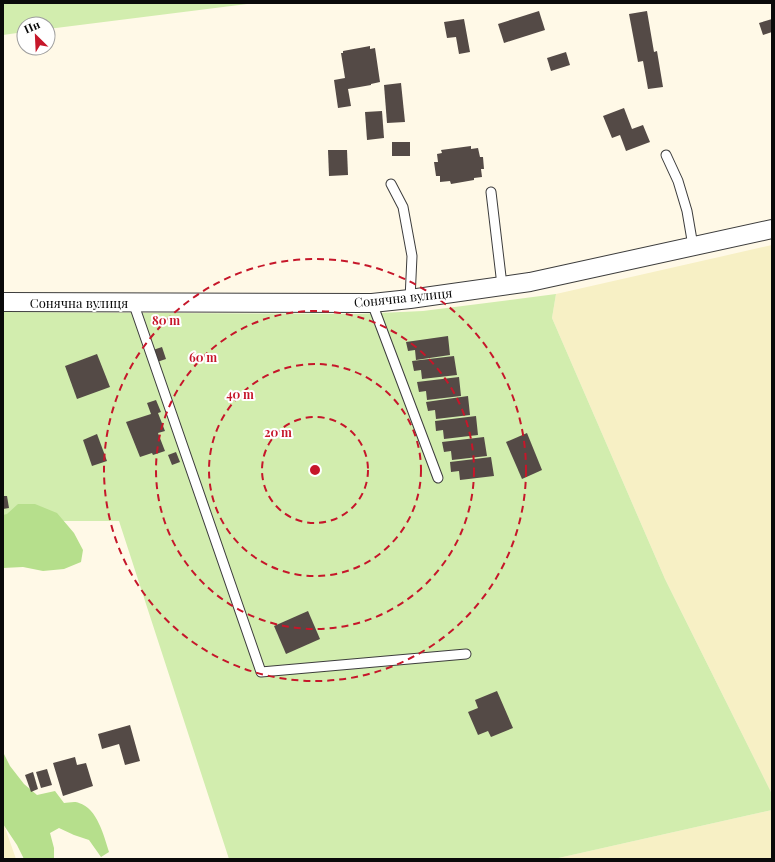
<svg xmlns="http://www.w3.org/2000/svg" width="775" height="862" font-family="'Playfair Display',serif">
<rect width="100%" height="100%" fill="#fff9e7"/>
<g fill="#f7f0c5">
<path d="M772 245V794L665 579 552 318 556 294Z"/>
<path d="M772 810V859H554Z"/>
<path d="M3 822 16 859H3Z"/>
</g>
<g fill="#d2edae">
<path d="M3 3H255L48 29V24H24V32L3 35Z"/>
<path d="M556 294 552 318 665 579 772 794V810L554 859H229L119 521H3V312L358 314 423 311Z"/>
</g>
<g fill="#b6df8c">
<path d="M18 504H35L57 513 74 533 83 550 81 562 64 569 43 571 23 567 3 568V515L7 514Z"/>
<path d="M3 752 10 766 24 784 37 795 55 791 64 803C68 803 75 801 79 803 97 808 104 836 109 852L101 857 89 840 74 835 59 828 50 833 54 848V859H24L17 845 3 824Z"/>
</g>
<g fill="#544a46">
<path d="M539 11 545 30 504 43 498 24Z"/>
<path d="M647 11 654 52 657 51 663 87 648 89 643 61 638 62 629 14Z"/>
<path d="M464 19 470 52 459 54 456 37 447 38 444 22Z"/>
<path d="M772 19V32L763 35 759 23Z"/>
<path d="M370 46V49L375 48 380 82 371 84V85L348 89 351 106 338 108 334 80 345 78 341 53H343V51Z"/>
<path d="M566 52 570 65 551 71 547 58Z"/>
<path d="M401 83 405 122 387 123 384 85Z"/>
<path d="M624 108 632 129 643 125 650 142 626 151 620 135 612 138 603 116Z"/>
<path d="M382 111 384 138 367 140 365 112Z"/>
<rect x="392" y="142" width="18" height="14"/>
<path d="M471 146V149L478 148 480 157H483L484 169H481L482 177 474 178V180L451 184 450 181 440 182V176H436L434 162H438L437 154 442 153 441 150Z"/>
<path d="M328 150H347L348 175 329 176Z"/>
<path d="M448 336 450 355 416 360 415 350 408 351 406 342Z"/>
<path d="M162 347 166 359 157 362 153 350Z"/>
<path d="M97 354 110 387 77 399 65 366Z"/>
<path d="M454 356 457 375 422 379 421 370 414 371 412 361Z"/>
<path d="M459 377 461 396 427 400 426 391 419 392 417 382Z"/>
<path d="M468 396 470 415 436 419 435 410 428 411 426 402Z"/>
<path d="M156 400 161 412 158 413 165 431 158 433 165 451 153 455 152 453 140 457 126 422 151 414 147 403Z"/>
<path d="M476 416 478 435 444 439 443 430 436 431 435 421Z"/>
<path d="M527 433 542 470 522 479 506 442Z"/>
<path d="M97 434 107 461 92 466 83 440Z"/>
<path d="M484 437 487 456 452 460 451 451 444 452 442 442Z"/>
<path d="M176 452 180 462 172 465 168 455Z"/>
<path d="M491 457 494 476 460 480 459 471 451 472 450 462Z"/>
<path d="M3 496H7L9 508 3 509Z"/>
<path d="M308 611 320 639 286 654 274 626Z"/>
<path d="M497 691 513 728 491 737 488 731 478 735 468 712 478 708 475 700Z"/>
<path d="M130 725 140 761 125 765 119 744 102 749 98 734Z"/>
<path d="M75 757 77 765 86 763 93 786 63 796 53 763Z"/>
<path d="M47 769 52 785 41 788 36 772Z"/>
<path d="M33 772 38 789 31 792 25 775Z"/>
</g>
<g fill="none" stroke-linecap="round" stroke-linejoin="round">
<g stroke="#3d3d3d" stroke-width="11">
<g id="lane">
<path d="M666 155 678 181 687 211 693 246"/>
<path d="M391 184 403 207 412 256 410 299"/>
<path d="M491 192 502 285"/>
<path d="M133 302 261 672 466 654"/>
<path d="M372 303 438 478"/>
</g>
</g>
<g stroke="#3d3d3d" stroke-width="20">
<path id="street" d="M3 302 372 303 410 299 530 282 772 229"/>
</g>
<use href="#lane" stroke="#fff" stroke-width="9"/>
<use href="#street" stroke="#fff" stroke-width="18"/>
</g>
<g fill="none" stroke="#c6172a" stroke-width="2" stroke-dasharray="7 5">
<circle cx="315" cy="470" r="53"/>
<circle cx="315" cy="470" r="106"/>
<circle cx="315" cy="470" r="159"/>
<circle cx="315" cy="470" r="211"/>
</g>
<g text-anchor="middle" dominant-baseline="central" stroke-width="4" stroke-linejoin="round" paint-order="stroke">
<g font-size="13" fill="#0a0a0a" stroke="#fff">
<text transform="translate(403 297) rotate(-6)">Сонячна вулиця</text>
<text x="79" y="302">Сонячна вулиця</text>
</g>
</g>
<circle cx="315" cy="470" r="6" fill="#c6172a" stroke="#fff" stroke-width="2"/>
<g font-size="12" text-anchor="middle" font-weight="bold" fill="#c6172a" stroke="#fff" stroke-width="4" stroke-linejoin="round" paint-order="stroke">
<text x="166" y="325">80 m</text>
<text x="203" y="362">60 m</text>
<text x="240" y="399">40 m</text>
<text x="278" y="437">20 m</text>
</g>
<rect width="775" height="862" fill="none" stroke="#0a0a0a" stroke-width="8"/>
<g transform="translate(36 36) rotate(336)"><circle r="19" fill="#ffffff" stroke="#9d9d9d"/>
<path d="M0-3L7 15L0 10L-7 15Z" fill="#c6172a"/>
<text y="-6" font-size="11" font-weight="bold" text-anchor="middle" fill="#0a0a0a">Пн</text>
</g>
</svg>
